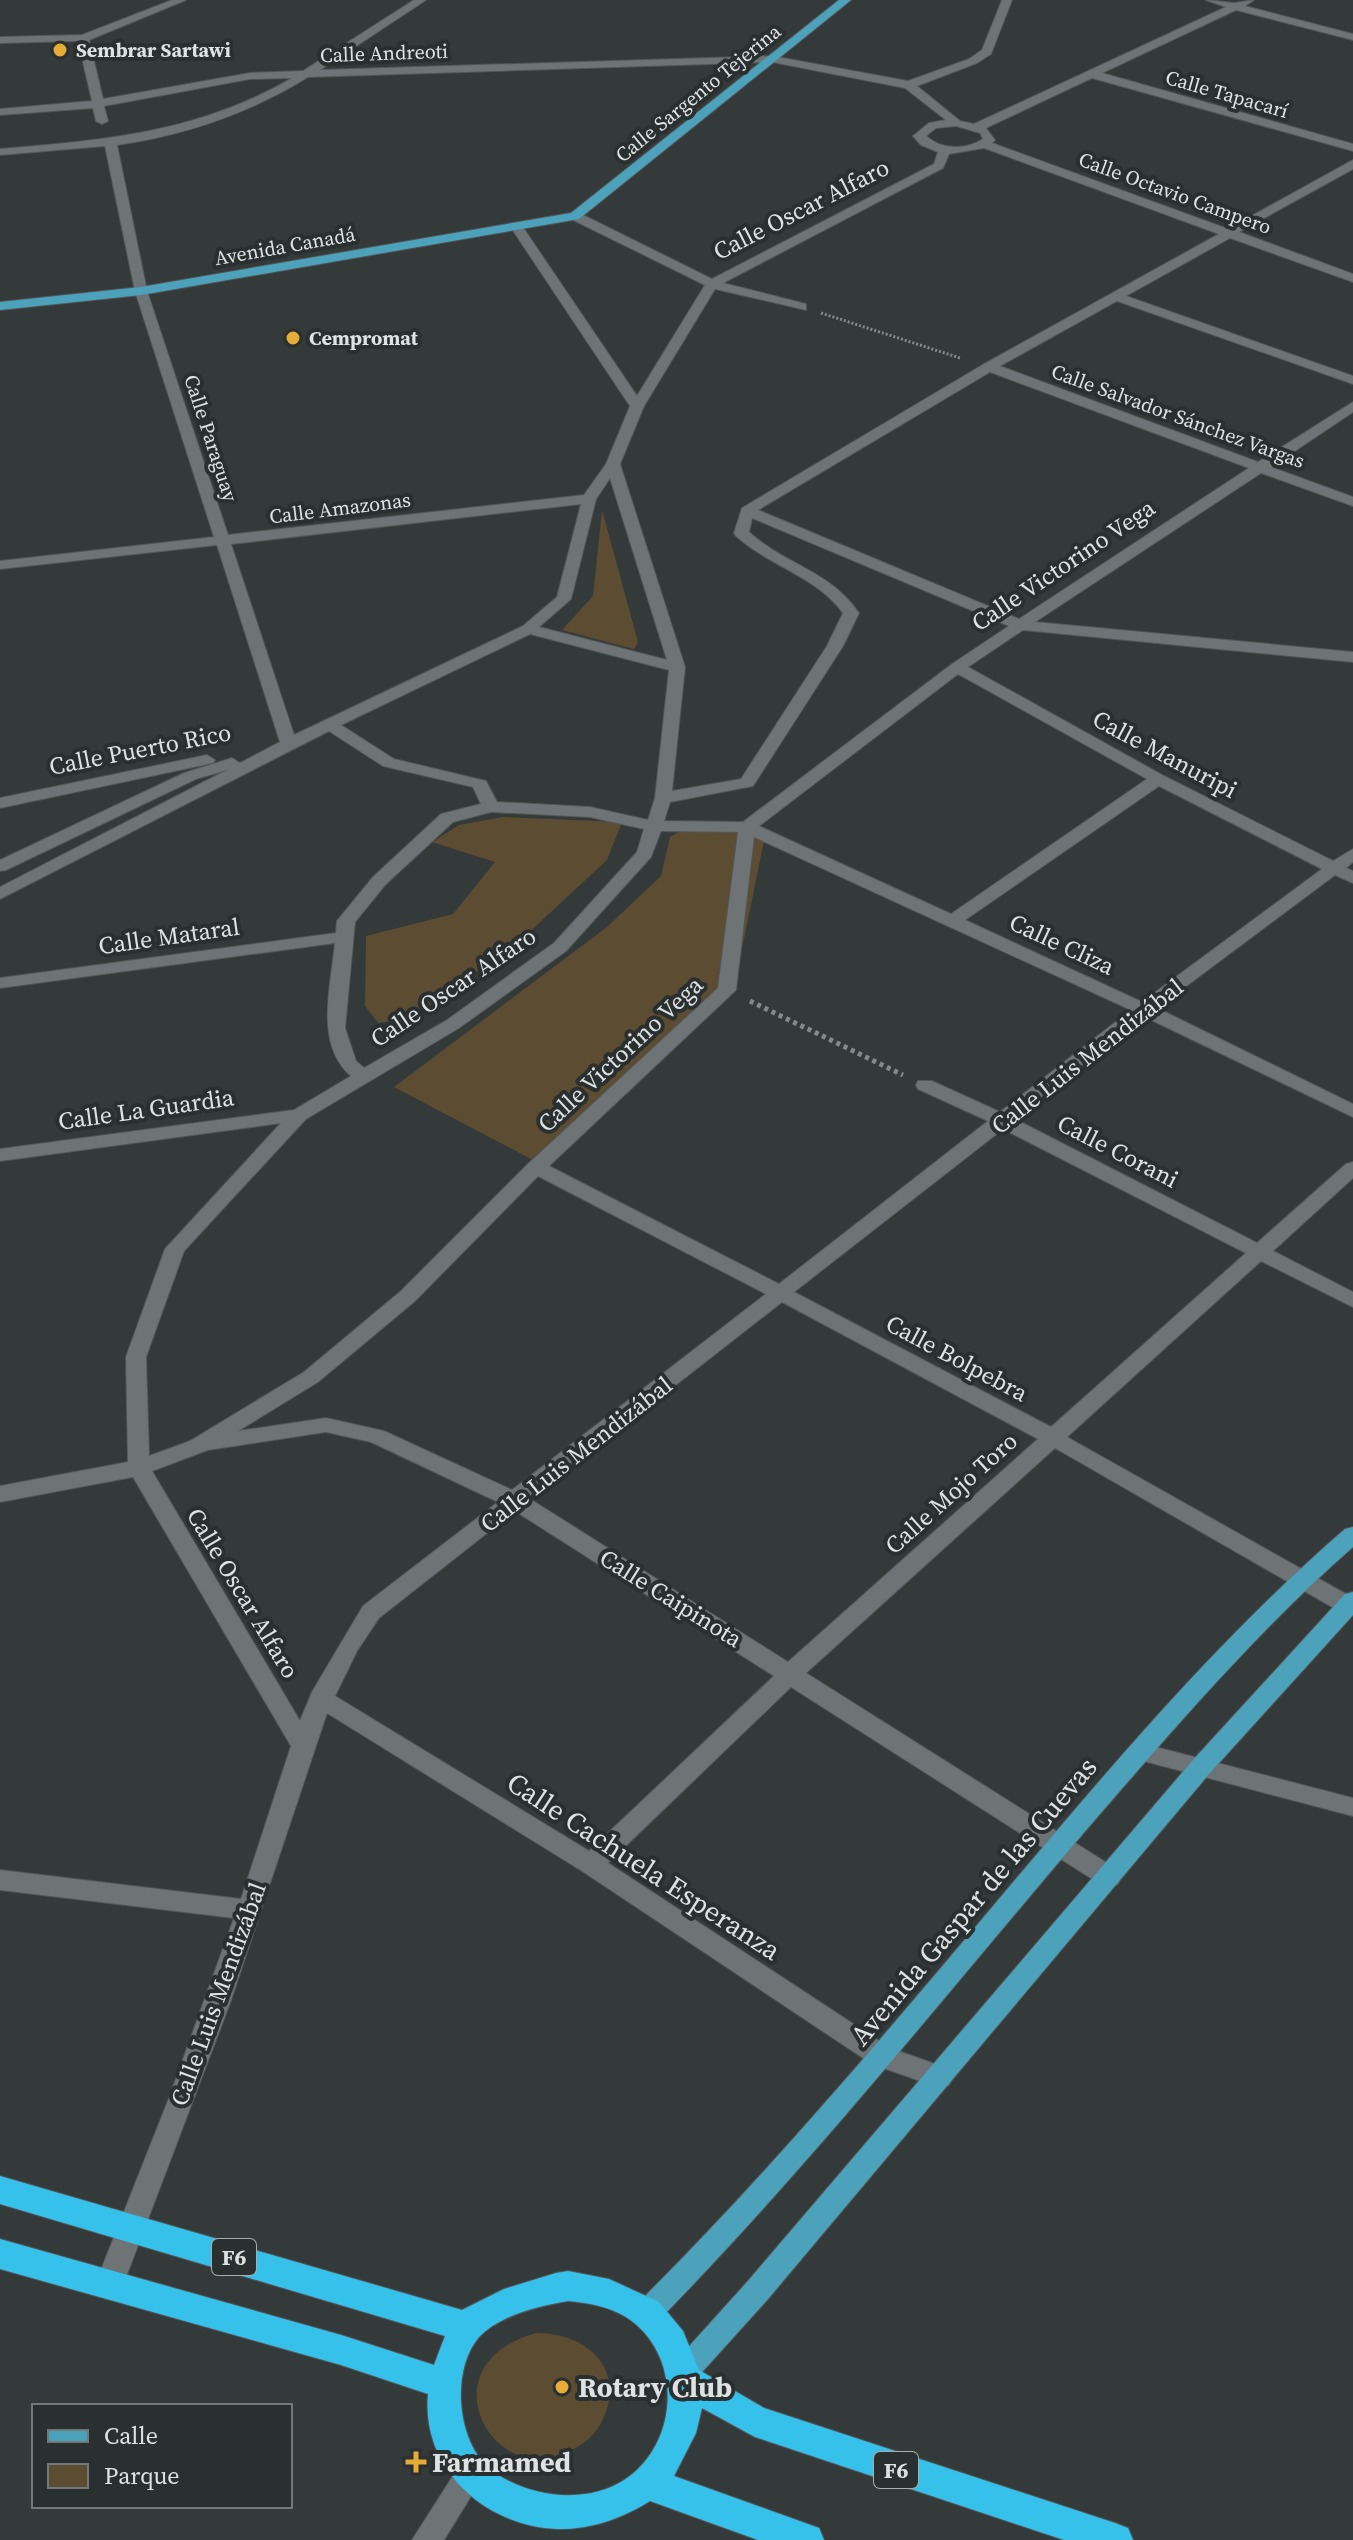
<svg xmlns="http://www.w3.org/2000/svg" width="1353" height="2540" font-family="'Source Serif 4',serif">
<rect width="100%" height="100%" fill="#34393a"/>
<g fill="#5c4c31">
<path d="M602 510 638 642 634 649 562 630 593 596Z"/>
<path d="M503 817 622 822 607 860 524 937 415 1017 378 1023 365 1006 366 936 453 914 495 862 432 842 459 825Z"/>
<path d="M730 822 754 830 764 841 741 954 719 995 533 1160 394 1087 607 927 661 876 670 837 691 825Z"/>
<path d="M536 2333C590 2333 629 2372 600 2425 593 2437 581 2446 568 2452 493 2490 423 2365 536 2333Z"/>
</g>
<g fill="none" stroke-linecap="round" stroke-linejoin="round">
<g stroke="#535658" stroke-width="2">
<g id="minor">
<path d="M172 0H186L89 40 103 99 250 73 303 71 414 0H426L320 70 772 56 908 81 969 59 982 50 1002 0H1012L991 54 977 63 917 86 960 121 974 124 1226 7 1206 0 1234 3 1254 0 1245 6 1353 34V40L1236 10 1102 73 1353 144V151L1092 78 986 128 995 140 992 143 1228 229 1353 160V169L1239 232 1353 274V282L1230 238 1126 296 1353 376V384L1117 301 1000 366 1258 462 1353 402V412L1271 467 1353 497V506L1261 473 1035 622 1353 652V662L1023 630 968 667 1164 776 1333 861 1353 849V862L1346 868 1353 871V883L1335 875 1157 1008 1353 1104V1117L1145 1017 1015 1119 1257 1243 1346 1164 1353 1162V1178L1273 1251 1353 1292V1307L1261 1261 1067 1437 1353 1598V1611H1339L1055 1448 806 1673 1118 1870 1121 1877 1118 1884 1109 1887 1100 1884 791 1687 608 1863 890 2048 949 2069 953 2077 949 2085 940 2088 872 2064 582 1871 327 1713 230 2003 123 2285 119 2294 109 2297 99 2294 95 2285 169 2098 234 1918 0 1890V1870L241 1899 291 1746 133 1477 0 1502V1486L128 1462 126 1357 165 1249 281 1123 0 1161V1149L294 1110 351 1076C314 1044 331 986 335 943L0 988V978L336 933 337 921 373 877 441 814 481 804 473 787 383 766 329 731 0 899V887L227 770 196 779 6 870 0 871V860L184 773 232 758 240 763 280 742 217 545 0 569V561L214 537 135 291 105 146 0 155V149C106 140 198 133 292 78L250 79 104 106 108 121 102 124 96 121 93 108 0 115V109L92 101 78 41 0 43V37L82 35ZM772 62 905 88 946 120 929 123 913 136 921 145 938 152 934 164 712 279 579 213H571V219L705 285 637 396 520 223H512L510 226 630 406 606 464 584 495 228 535 147 291 117 145C186 135 248 114 308 77ZM956 126 980 133 983 139C965 150 942 150 926 136L936 128ZM984 148 1219 234 984 364 742 508 734 533 736 536C769 566 816 576 843 613L827 646 741 779 672 791 685 667 620 464 644 406 715 289 806 310V304L723 283 943 168 949 154ZM990 372 1249 468 1019 619 758 510ZM610 478 667 660 539 627 571 599 596 499ZM581 504 557 597 523 626 294 735 231 544ZM752 518 1009 626 952 664 743 822 664 821 670 802 753 786 843 646 859 613C829 570 785 565 749 532ZM530 634 669 670 655 798 648 820 590 807 497 802 486 781 394 759 341 725ZM958 674 1147 779 951 914 759 826ZM1159 786 1322 869 1142 1002 965 920ZM491 812 590 817 644 829 637 852 554 943 447 1020 364 1068 356 1061 345 1028 355 922 385 885 453 822ZM661 831 738 832 718 988 529 1163 401 1291 304 1372 190 1441 149 1456 146 1357 184 1251 306 1119 459 1028 566 951 651 857ZM754 837 1131 1010 1000 1112 932 1081H918L916 1085 918 1089 988 1121 779 1284 549 1166 736 990ZM1003 1129 1246 1253 1051 1427 794 1292ZM538 1176 766 1294 512 1490 384 1431 326 1418 238 1431 318 1382 415 1301ZM782 1302 1038 1439 788 1662 530 1499ZM326 1432 371 1442 498 1502 363 1606 312 1692 300 1721 152 1471 208 1450ZM515 1511 774 1676 589 1851 335 1696 357 1651 379 1618Z"/>
<path d="M207 755 215 760 213 763 0 808V798Z"/>
<path d="M1140 1743 1353 1798V1816L1132 1758 1128 1752 1132 1746Z"/>
<path d="M470 2461 480 2465 484 2475 444 2540H412L460 2465Z"/>
</g>
</g>
<g stroke="#535658" stroke-width="2">
<g id="major">
<path d="M839 0H851L579 219 141 295 0 310V302L141 287 571 213Z"/>
<path d="M1353 1527V1547C1256 1632 1171 1732 1087 1829 945 1995 810 2166 657 2322L647 2326 637 2322 633 2313 637 2304C766 2176 882 2038 999 1899 1107 1771 1218 1639 1345 1529Z"/>
<path d="M1353 1592V1615L1209 1774 768 2299 694 2381 684 2385 674 2381 670 2372 674 2363 748 2281 1193 1760 1345 1594Z"/>
</g>
</g>
<g stroke="#535658" stroke-width="2">
<path id="highway" d="M0 2176 462 2310 504 2289 556 2273 568 2271 609 2279 659 2302 683 2331 699 2370 764 2408 1115 2523 1128 2528 1133 2540H1064L755 2437 702 2408 696 2433 674 2476 819 2528 824 2540H758L650 2501C623 2518 590 2530 557 2529 485 2526 421 2469 428 2394L341 2365 0 2269V2239L341 2335 434 2365 445 2336 0 2204ZM568 2301C588 2303 608 2306 626 2317 678 2350 681 2428 637 2470 598 2507 531 2500 491 2470 457 2443 450 2371 479 2337 500 2315 539 2306 568 2301Z"/>
</g>
<path stroke="#85898a" stroke-width="3" stroke-dasharray="2 2" stroke-linecap="butt" d="M821 313 960 358"/>
<path stroke="#85898a" stroke-width="5" stroke-dasharray="4 4" stroke-linecap="butt" d="M750 1001 903 1075"/>
<use href="#minor" fill="#6e7375" fill-rule="evenodd"/>
<use href="#major" fill="#4ca2bb" fill-rule="evenodd"/>
<use href="#highway" fill="#35c1ea" fill-rule="evenodd"/>
</g>
<g fill="#e6ac36" stroke="#2a2f30" stroke-width="3">
<circle cx="60" cy="50" r="8"/>
<circle cx="293" cy="338" r="8"/>
<circle cx="562" cy="2387" r="8"/>
<path d="M412 2450h8v8h8v8h-8v8h-8v-8h-8v-8h8z"/>
</g>
<g text-anchor="middle" dominant-baseline="central" stroke-width="8" stroke-linejoin="round" paint-order="stroke">
<g font-size="20" font-weight="bold" fill="#dfe2e3" stroke="#2a2f30" text-anchor="start">
<text x="76" y="50">Sembrar Sartawi</text>
<text x="309" y="338">Cempromat</text>
</g>
<g font-size="20" fill="#dfe2e3" stroke="#2a2f30">
<text transform="translate(384 53) rotate(-2)">Calle Andreoti</text>
<text transform="translate(698 93) rotate(-39)">Calle Sargento Tejerina</text>
<text transform="translate(1227 94) rotate(16)">Calle Tapacarí</text>
<text transform="translate(1175 193) rotate(20)">Calle Octavio Campero</text>
<text transform="translate(285 246) rotate(-10)">Avenida Canadá</text>
<text transform="translate(1178 416) rotate(20)">Calle Salvador Sánchez Vargas</text>
<text transform="translate(211 438) rotate(72)">Calle Paraguay</text>
<text transform="translate(340 508) rotate(-7)">Calle Amazonas</text>
</g>
<g fill="#2a2f30" stroke="#a9acad" stroke-width="2">
<rect x="212" y="2239" width="44" height="36" rx="6"/>
<rect x="874" y="2452" width="44" height="36" rx="6"/>
</g>
<g font-size="22" font-weight="bold" fill="#dfe2e3">
<text x="234" y="2257">F6</text>
<text x="896" y="2470">F6</text>
</g>
<g font-size="24" fill="#dfe2e3" stroke="#2a2f30">
<text transform="translate(801 209) rotate(-27)">Calle Oscar Alfaro</text>
<text transform="translate(1063 565) rotate(-34)">Calle Victorino Vega</text>
<text transform="translate(140 749) rotate(-11)">Calle Puerto Rico</text>
<text transform="translate(1165 754) rotate(28)">Calle Manuripi</text>
<text transform="translate(169 936) rotate(-8)">Calle Mataral</text>
<text transform="translate(1062 944) rotate(25)">Calle Cliza</text>
<text transform="translate(453 987) rotate(-34)">Calle Oscar Alfaro</text>
<text transform="translate(620 1054) rotate(-43)">Calle Victorino Vega</text>
<text transform="translate(1087 1056) rotate(-38)">Calle Luis Mendizábal</text>
<text transform="translate(146 1109) rotate(-8)">Calle La Guardia</text>
<text transform="translate(1118 1151) rotate(27)">Calle Corani</text>
<text transform="translate(957 1358) rotate(28)">Calle Bolpebra</text>
<text transform="translate(576 1454) rotate(-38)">Calle Luis Mendizábal</text>
<text transform="translate(951 1493) rotate(-42)">Calle Mojo Toro</text>
<text transform="translate(243 1593) rotate(59)">Calle Oscar Alfaro</text>
<text transform="translate(671 1598) rotate(32)">Calle Caipinota</text>
<text transform="translate(218 1994) rotate(-70)">Calle Luis Mendizábal</text>
</g>
<g font-size="28" fill="#dfe2e3" stroke="#2a2f30">
<text transform="translate(644 1866) rotate(33)">Calle Cachuela Esperanza</text>
<text transform="translate(973 1901) rotate(-50)">Avenida Gaspar de las Cuevas</text>
</g>
<g font-size="28" font-weight="bold" fill="#dfe2e3" stroke="#2a2f30" text-anchor="start">
<text x="578" y="2387">Rotary Club</text>
<text x="432" y="2462">Farmamed</text>
</g>
</g>
<rect x="32" y="2404" width="260" height="104" fill="#2a2f30" stroke="#727778" stroke-width="2"/>
<rect x="48" y="2430" width="40" height="12" fill="#4ca2bb" stroke="#727778" stroke-width="2"/>
<text x="104" y="2444" font-size="24" fill="#dfe2e3">Calle</text>
<rect x="48" y="2464" width="40" height="24" fill="#5c4c31" stroke="#727778" stroke-width="2"/>
<text x="104" y="2484" font-size="24" fill="#dfe2e3">Parque</text>
</svg>
